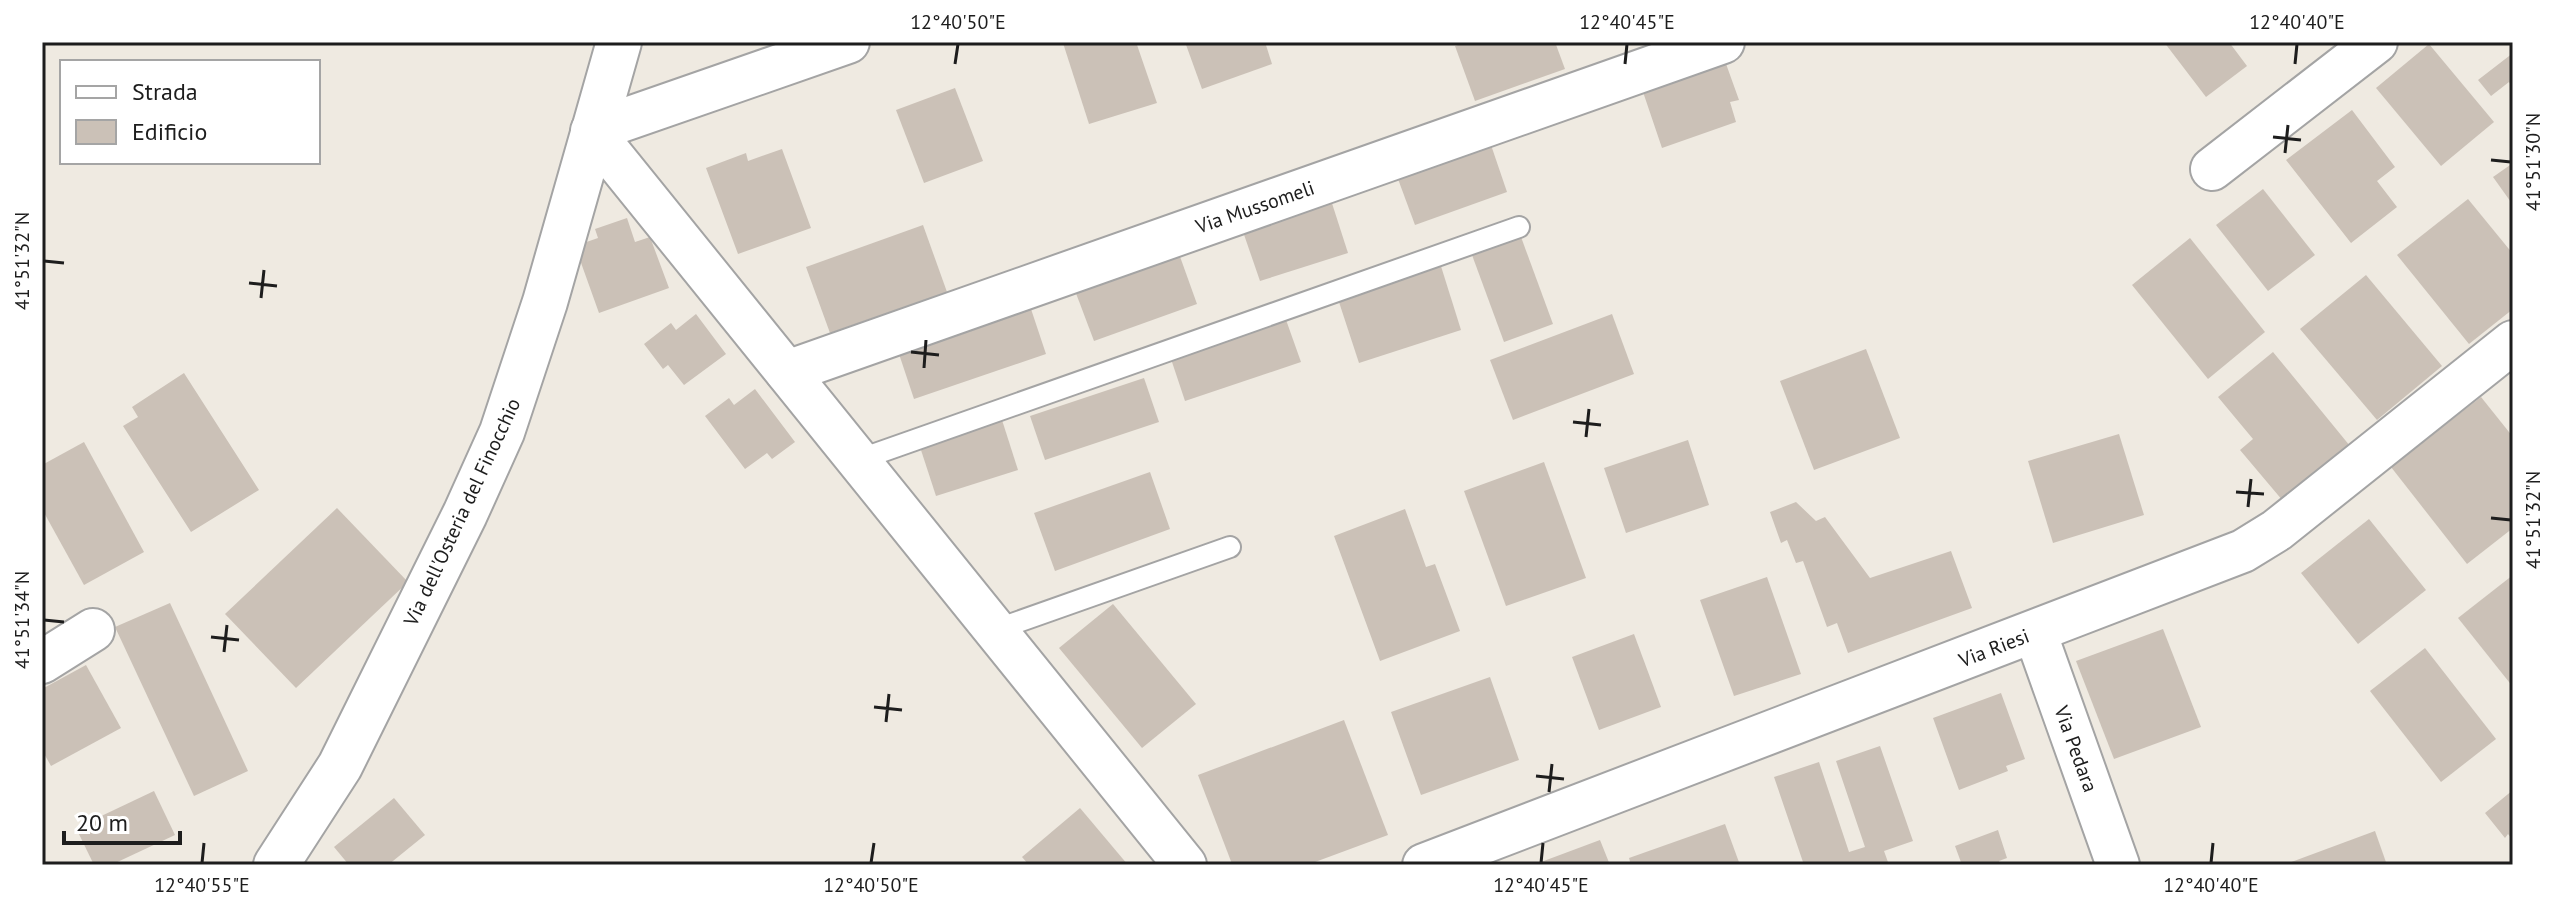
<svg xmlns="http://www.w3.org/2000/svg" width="2555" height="907" font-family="'PT Sans',sans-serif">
<rect width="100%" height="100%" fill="#efeae1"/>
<g fill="#cbc1b7">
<path d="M1136 42 1157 103 1089 124 1063 43Z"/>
<path d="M1185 42H1265L1272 64 1202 89Z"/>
<path d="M1467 42H1555L1565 69 1475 101 1455 46Z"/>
<path d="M2164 42H2229L2247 66 2206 97Z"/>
<path d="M2429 44 2494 122 2441 166 2376 88Z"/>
<path d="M2513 53V88L2509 82 2491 96 2478 80Z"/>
<path d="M1725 61 1739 100 1730 102 1736 122 1662 148 1642 89Z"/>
<path d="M955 88 983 161 924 183 896 110Z"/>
<path d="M2352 110 2395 167 2377 181 2397 207 2351 243 2286 160Z"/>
<path d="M1491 145 1507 192 1415 225 1398 179Z"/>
<path d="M782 149 811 228 738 254 706 168 746 153 748 161Z"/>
<path d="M2513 163V205L2493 177Z"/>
<path d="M2263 189 2315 255 2268 291 2216 225Z"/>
<path d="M1329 194 1348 253 1260 281 1240 223Z"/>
<path d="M2468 199 2513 254V309L2469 344 2397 255Z"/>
<path d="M627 218 635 242 650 237 669 288 599 313 575 246 598 238 595 229Z"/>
<path d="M923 225 947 292 830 333 806 267Z"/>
<path d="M1521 237 1553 324 1504 342 1472 255Z"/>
<path d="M2190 238 2265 332 2208 379 2132 285Z"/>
<path d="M1178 251 1197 304 1094 341 1074 288Z"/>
<path d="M1440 263 1461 330 1359 363 1337 296Z"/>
<path d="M2366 275 2442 366 2377 420 2300 329Z"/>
<path d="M1027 297 1046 354 914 399 895 342Z"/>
<path d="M696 314 726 354 684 385 668 365 663 369 644 344 671 323 676 330Z"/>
<path d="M1612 314 1634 374 1513 420 1490 360Z"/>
<path d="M1285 317 1301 362 1185 401 1170 356Z"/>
<path d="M1866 349 1900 438 1814 470 1780 381Z"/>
<path d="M2273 352 2350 446 2283 501 2240 450 2253 439 2218 397Z"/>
<path d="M184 373 259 490 191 532 123 426 138 417 132 407Z"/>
<path d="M1144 378 1159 422 1045 460 1030 416Z"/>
<path d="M755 389 795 442 772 459 767 453 745 469 705 416 729 398 734 405Z"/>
<path d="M2481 397 2513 437V528L2467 564 2391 467Z"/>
<path d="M1002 420 1018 470 936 496 920 447Z"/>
<path d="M2119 434 2144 515 2053 543 2028 461Z"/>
<path d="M1688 440 1709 505 1626 533 1604 468Z"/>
<path d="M84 442 144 552 84 585 42 509V465Z"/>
<path d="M1544 462 1586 578 1506 606 1464 491Z"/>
<path d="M1150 472 1170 529 1055 571 1034 513Z"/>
<path d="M1796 502 1816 521 1825 517 1870 578 1951 551 1972 608 1848 653 1837 623 1827 627 1803 561 1796 563 1787 540 1781 543 1770 512Z"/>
<path d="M337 508 408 582 296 688 225 614Z"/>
<path d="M1405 509 1426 567 1435 564 1460 631 1380 661 1334 536Z"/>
<path d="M2369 519 2426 590 2358 644 2301 573Z"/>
<path d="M2513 575V687L2458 618Z"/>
<path d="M1767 577 1801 674 1734 696 1700 600Z"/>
<path d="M170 603 248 771 194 796 115 627Z"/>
<path d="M1113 604 1196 704 1142 748 1059 648Z"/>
<path d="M2163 629 2201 727 2114 759 2076 661Z"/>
<path d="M1634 634 1661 707 1599 730 1572 657Z"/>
<path d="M2425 648 2496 739 2441 782 2370 691Z"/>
<path d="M86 665 121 728 51 766 42 750V689Z"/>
<path d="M1490 677 1519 760 1421 795 1391 712Z"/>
<path d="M2001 693 2025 759 2006 766 2008 771 1959 790 1933 718Z"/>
<path d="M1344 720 1388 835 1307 865 1232 864 1198 775Z"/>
<path d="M1880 746 1913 841 1884 851 1889 865H1804L1774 777 1819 762 1849 852 1865 847 1836 761Z"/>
<path d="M2513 790V840L2508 834 2505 838 2485 813Z"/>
<path d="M154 791 175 835 111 865H94L76 828Z"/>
<path d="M394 798 425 835 388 865H349L334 847Z"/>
<path d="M1080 808 1128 865H1029L1022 857Z"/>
<path d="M1725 824 1740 865H1631L1629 858Z"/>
<path d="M1998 830 2007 858 1999 861 2000 865H1962L1955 846Z"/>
<path d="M2375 831 2387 865H2283Z"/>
<path d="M1600 840 1610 865H1533Z"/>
</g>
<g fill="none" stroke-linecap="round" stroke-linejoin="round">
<g stroke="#a4a4a4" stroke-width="24">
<g id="service">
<path d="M858 460 1519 227"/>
<path d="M995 630 1230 547"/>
</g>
</g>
<g stroke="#a4a4a4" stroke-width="46">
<g id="minor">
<path d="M848 42 592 131 1185 865"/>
<path d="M2212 169 2376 42"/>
<path d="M787 372 1723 42"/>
<path d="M2035 632 2118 865"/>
<path d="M42 662 93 630"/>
<path d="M1424 865 2243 551 2277 530 2513 342"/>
</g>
</g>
<g stroke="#a4a4a4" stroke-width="48">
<path id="tertiary" d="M276 865 340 766 465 514 502 432 545 302 619 42"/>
</g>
<use href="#service" stroke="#fff" stroke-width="20"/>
<use href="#minor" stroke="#fff" stroke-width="42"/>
<use href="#tertiary" stroke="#fff" stroke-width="44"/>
</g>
<path fill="none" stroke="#1d1d1d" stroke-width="3" d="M955 64 958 44M1625 64 1627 44M2295 64 2297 44M2273 137 2301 140M2285 153 2288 125M2491 160 2511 162M44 261 64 263M249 283 277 286M261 298 264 270M911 352 939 355M924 368 926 340M1573 422 1601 425M1586 437 1589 409M2236 492 2264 494M2248 507 2251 479M2491 518 2511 520M44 620 64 622M211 637 239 640M224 652 227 625M874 707 902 710M886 722 889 694M1536 776 1564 779M1549 792 1552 764M202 863 204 843M871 863 874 843M1541 863 1543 843M2211 863 2213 843"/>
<g text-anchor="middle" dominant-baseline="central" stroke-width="6" stroke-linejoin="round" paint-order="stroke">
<g font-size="20" fill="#1d1d1d" stroke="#fff">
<text transform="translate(1255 207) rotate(-19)">Via Mussomeli</text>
<text transform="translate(462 512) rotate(-65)">Via dell'Osteria del Finocchio</text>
<text transform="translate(1994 648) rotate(-21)">Via Riesi</text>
<text transform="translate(2076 749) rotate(70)">Via Pedara</text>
</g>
</g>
<rect width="2555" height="907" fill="none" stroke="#ffffff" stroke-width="88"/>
<rect x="60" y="60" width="260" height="104" fill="#ffffff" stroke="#a5a5a5" stroke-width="2"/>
<rect x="76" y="86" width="40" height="12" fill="#ffffff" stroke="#a5a5a5" stroke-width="2"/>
<text x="132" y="100" font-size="24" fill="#1d1d1d">Strada</text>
<rect x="76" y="120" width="40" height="24" fill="#cbc1b7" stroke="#a5a5a5" stroke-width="2"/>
<text x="132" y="140" font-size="24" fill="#1d1d1d">Edificio</text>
<path d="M64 831v12h116v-12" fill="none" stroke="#1d1d1d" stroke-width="4"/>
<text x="76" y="831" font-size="24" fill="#1d1d1d" stroke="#ffffff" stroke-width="6" paint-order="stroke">20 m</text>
<rect x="44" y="44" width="2467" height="819" fill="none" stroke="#1d1d1d" stroke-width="3"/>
<g font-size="20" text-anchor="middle" fill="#1d1d1d">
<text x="958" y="29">12°40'50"E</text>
<text x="1627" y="29">12°40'45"E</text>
<text x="2297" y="29">12°40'40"E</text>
<text transform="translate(2533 162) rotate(-90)" y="7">41°51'30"N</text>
<text transform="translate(22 261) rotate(-90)" y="7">41°51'32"N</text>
<text transform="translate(2533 520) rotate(-90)" y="7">41°51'32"N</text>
<text transform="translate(22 620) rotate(-90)" y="7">41°51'34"N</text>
<text x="202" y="892">12°40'55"E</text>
<text x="871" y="892">12°40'50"E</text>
<text x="1541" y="892">12°40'45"E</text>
<text x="2211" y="892">12°40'40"E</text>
</g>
</svg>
